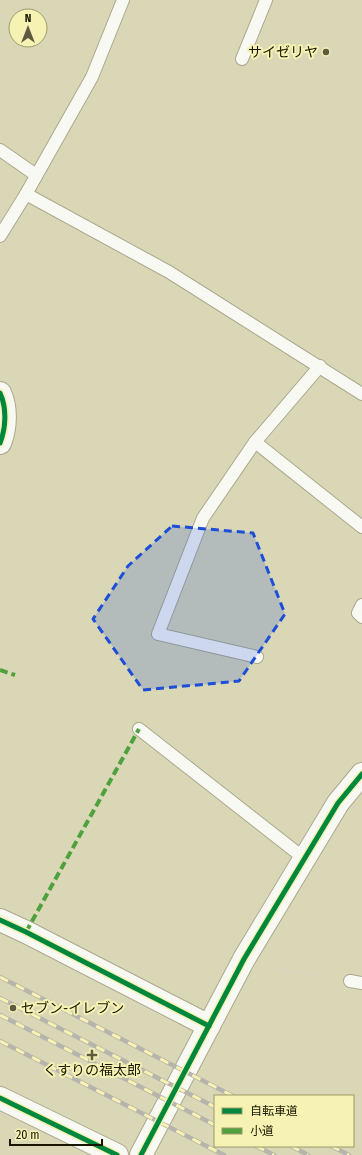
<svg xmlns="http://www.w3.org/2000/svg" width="362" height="1155" font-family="'Fira Sans Condensed','Noto Sans JP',sans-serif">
<rect width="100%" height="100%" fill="#d9d7b5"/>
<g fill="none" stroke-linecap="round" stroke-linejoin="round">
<g stroke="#aba98e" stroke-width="14">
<g id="service">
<path d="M242 59 266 0"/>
<path d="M0 150 36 175"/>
<path d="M26 194 169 272 362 394"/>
<path d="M0 236 26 194 92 77 123 0"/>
<path d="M320 366 255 442 362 527"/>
<path d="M255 442 203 518 158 634 257 657"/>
<path d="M362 605 358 613 362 617"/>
<path d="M139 729 305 859"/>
<path d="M350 981 362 983"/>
</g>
</g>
<g stroke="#aba98e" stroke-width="24">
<g id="minor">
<path d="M0 393C7 408 6 428 0 443"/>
<path d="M0 920 26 932 209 1026"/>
<path d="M0 1098 117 1155"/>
<path d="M141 1155 244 959 338 803 362 774"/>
</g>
</g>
<path stroke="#d5d4c9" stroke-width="2.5" stroke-dasharray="2 3" stroke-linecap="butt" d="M271 967 329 977"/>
<use href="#service" stroke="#f9f9f4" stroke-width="12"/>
<use href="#minor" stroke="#f9f9f4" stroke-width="22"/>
<g stroke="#b6b5ac" stroke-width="4.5">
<g id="rail">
<path d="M0 977 233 1096"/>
<path d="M0 998 215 1107"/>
<path d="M0 1015 215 1125"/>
<path d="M0 1041 224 1155"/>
<path d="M256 1146 274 1155"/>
<path d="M291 1146 308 1155"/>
<path d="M331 1146 349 1155"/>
</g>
</g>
<use href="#rail" stroke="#f6f2b3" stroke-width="3" stroke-dasharray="9" stroke-linecap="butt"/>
<g stroke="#4ea13c" stroke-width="4" stroke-dasharray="8 4" stroke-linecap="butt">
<path d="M0 670 15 675"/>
<path d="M26 932 139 729"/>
</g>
<g stroke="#f6f2b3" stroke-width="8">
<g id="cycleway">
<path d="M0 393C7 408 6 428 0 443"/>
<path d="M0 920 26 932 209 1026"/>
<path d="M0 1098 117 1155"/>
<path d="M141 1155 244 959 338 803 362 774"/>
</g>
</g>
<use href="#cycleway" stroke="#00873e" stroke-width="5"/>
</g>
<path fill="#1d4ed8" fill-opacity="0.2" stroke="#1d4ed8" stroke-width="3" stroke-dasharray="8 5" stroke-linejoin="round" d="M172 526 253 533 285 614 239 681 143 690 93 619 128 566Z"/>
<g fill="#5c5a40" stroke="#f6f2b3" stroke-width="1.5">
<circle cx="326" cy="52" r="4"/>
<circle cx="13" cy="1008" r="4"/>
<path d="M90 1049h4v4h4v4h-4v4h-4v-4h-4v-4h4z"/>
</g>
<g text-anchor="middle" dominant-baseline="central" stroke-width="4" stroke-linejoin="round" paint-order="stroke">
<g font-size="14" fill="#181601" stroke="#f6f2b3" text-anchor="end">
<text x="318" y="52">サイゼリヤ</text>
<text x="21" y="1008" text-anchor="start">セブン-イレブン</text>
<text x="92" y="1070" text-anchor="middle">くすりの福太郎</text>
</g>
</g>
<rect x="214" y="1095" width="140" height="52" fill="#f6f2b3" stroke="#9d9a6c"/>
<rect x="222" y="1108" width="20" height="6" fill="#00873e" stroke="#9d9a6c"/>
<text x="250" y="1115" font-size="12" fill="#181601">自転車道</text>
<rect x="222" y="1128" width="20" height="6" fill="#4ea13c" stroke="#9d9a6c"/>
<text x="250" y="1135" font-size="12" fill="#181601">小道</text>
<g transform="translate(28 28)"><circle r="19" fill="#f6f2b3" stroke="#9d9a6c"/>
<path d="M0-3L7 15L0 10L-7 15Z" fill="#5c5a40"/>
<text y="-6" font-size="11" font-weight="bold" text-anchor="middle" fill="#181601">N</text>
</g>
<path d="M10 1139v6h92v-6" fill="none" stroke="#181601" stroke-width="2"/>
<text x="16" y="1139" font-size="12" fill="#181601" stroke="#f6f2b3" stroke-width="3" paint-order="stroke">20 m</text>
</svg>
